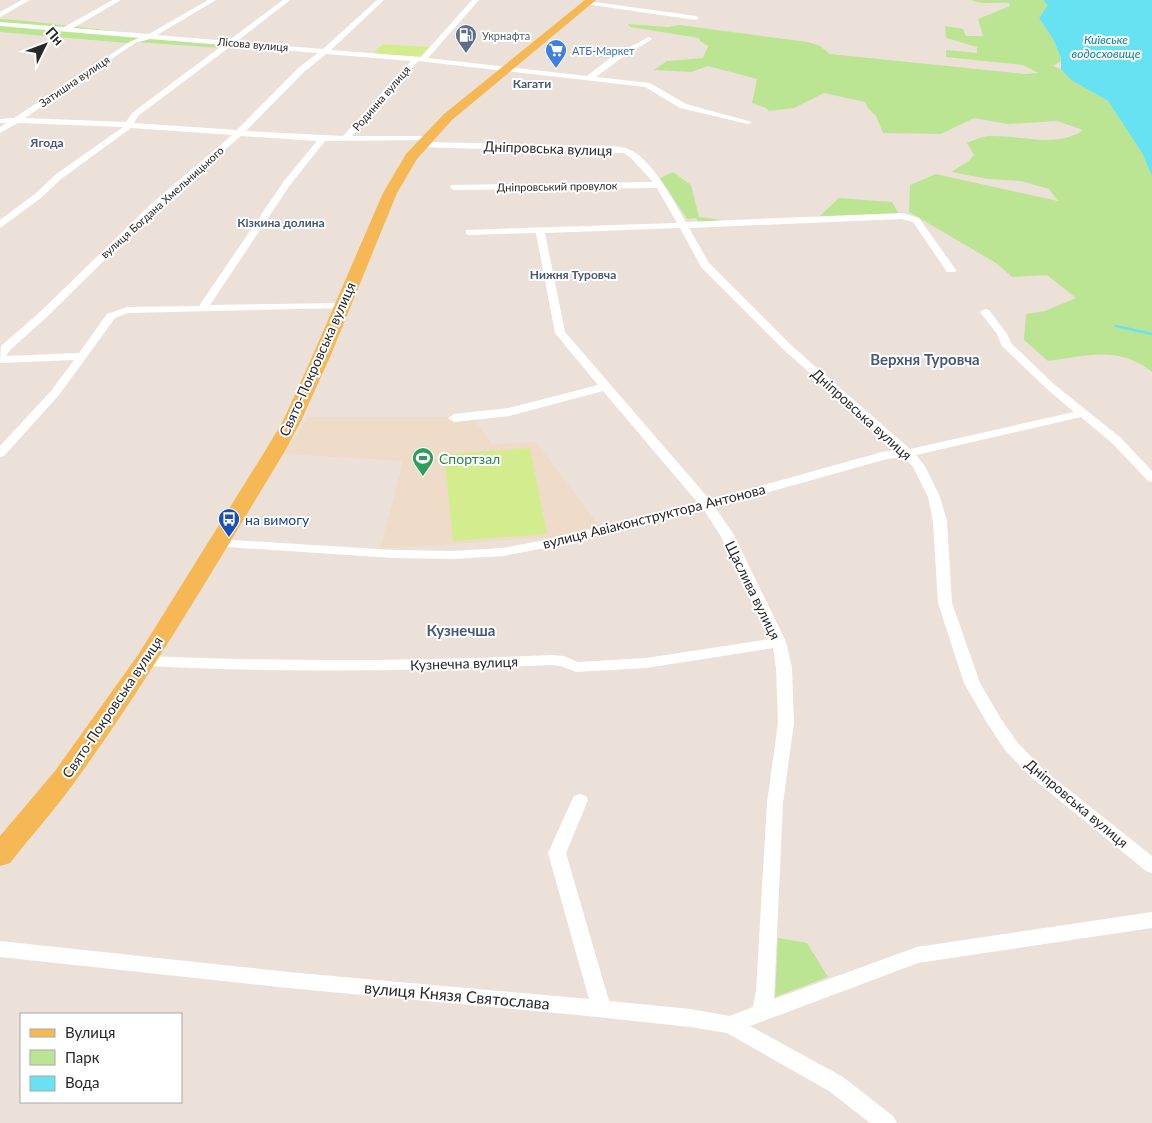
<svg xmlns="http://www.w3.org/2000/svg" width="1152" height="1123" font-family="Lato,sans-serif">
<rect width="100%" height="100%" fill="#ece1d9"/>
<path fill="#eedcc8" d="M470 413 492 444 536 442 600 527 553 537 380 549 403 461 284 454 308 417H446Z"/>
<g fill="#bbe593">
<path d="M971 0H1043L1049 5 1039 18 1053 39 1061 58V61L1053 66 1061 69 1071 80 1108 101 1142 153 1152 176V372C1118 345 1087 356 1048 361L1024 340 1026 314 1045 311 1076 298 1047 275 1012 277 996 263 909 212 910 185 936 174 1058 201 1049 189 1021 181 988 179 951 172 969 161 974 155 967 143C975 140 985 135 994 136 1022 136 1058 148 1083 130L1057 121 1008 124 974 118 941 134 883 133 876 116 868 108 865 102 824 93 794 108 769 111 766 108 752 103 757 79 708 66 691 72 654 70 667 61 703 58 708 46 700 41 699 38 630 27 628 24 668 27 679 25 808 42 820 46 830 54 1025 74 1038 73 1023 65 946 57V50L977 53V47L946 38 945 26 963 29 966 36H983L978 19 1010 6 1009 3C996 2 982 5 971 0Z"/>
<path d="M0 19 18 20 148 35 127 43 0 32Z"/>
<path d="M144 38 226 44 221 48 135 42Z"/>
<path d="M673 172 691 185 699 217 721 220V222L699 223 696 218 687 219 660 178Z"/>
<path d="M839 198 892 202 899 214 809 218 820 216Z"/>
<path d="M778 938 807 943 828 977 775 997Z"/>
</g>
<g fill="#d3ed8e">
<path d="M383 44 429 47 420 57 373 54Z"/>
<path d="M530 448 547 534 453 541 444 454Z"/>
</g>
<path fill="#67e2f2" d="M1043 0H1152V176L1142 153 1108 101 1071 80 1061 69V58L1053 39 1039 18 1048 5Z"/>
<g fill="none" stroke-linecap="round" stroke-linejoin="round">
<path stroke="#67e2f2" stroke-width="2.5" d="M1116 326 1152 334"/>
<g fill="#fff" fill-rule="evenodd">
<path d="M22 0H30L0 17V12Z"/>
<path d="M113 0H121L73 28 149 34 208 0H216L157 35 228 41 283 0H290L236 42 323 49 377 0H384L331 50 421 57 472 0H479L428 58 587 76 614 55 649 37 652 39 651 40 620 59 596 77 650 83 686 104 752 122 748 124 680 108 645 87 418 61 352 136H427L431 138 430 140 325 141 290 185 210 305 341 303 345 304 346 306 345 308 128 313 115 318 59 395 4 456 0 457V446L51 391 74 360 0 363 1 346 41 311 150 205 232 135 131 128 61 179 41 198 0 228V220L35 194 55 175 123 127 18 123 0 133V127L6 123H0V119L14 118 131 41 139 38 0 26V22L64 27ZM150 39 223 45 132 113 126 122 25 118 135 43ZM231 46 318 53 298 68 237 130 134 123 138 116ZM326 54 411 61 343 136 246 131 304 72ZM241 136 317 141 284 181 199 306 127 307 107 314 79 353 6 356 10 350 49 315 156 209Z"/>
<path d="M587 1 696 16 699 18 696 20 585 4V2Z"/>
<path d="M420 142 613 146C618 147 624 147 628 149 651 157 674 202 686 222L902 213 919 218 956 270 955 272H947L913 222 902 219 689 228 709 263 793 347 910 449 1074 412 1047 389 1002 346 997 334 980 312 985 309 989 310 1007 334 1011 343 1055 385 1121 438 1152 471V482L1148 481 1113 444 1081 417 916 455 925 466 940 497 947 521 952 603 980 683 1001 719 1017 742 1044 770 1152 856V873L1146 871 1032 778 1005 750 987 723 964 683 938 603 933 521 928 497 913 467 904 457 887 459 715 507 734 535 786 642 792 668 794 723 783 803 774 999 917 947 1152 912V928L918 963 750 1026 843 1077 893 1116 897 1123H870L829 1091 727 1033 690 1027 588 1016 288 988 0 957V941L288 972 589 999 548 853 572 800 574 796 580 794 586 796 588 800 566 853 609 1001 690 1009 730 1016 753 1007 756 991 767 803 778 723 776 668 773 648 646 668 576 672 561 666 551 665C415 671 282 673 146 666L141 665 138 661 141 657 146 656C281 662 416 661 551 655L564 656 578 662 646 658 770 639 720 535 704 510 550 547 503 556 453 559 393 558 212 546 210 543 217 539 393 550 453 551 503 548 550 539 698 503 603 391 509 416 454 422 448 418 454 414 509 408 598 385 555 333 536 233 469 235 466 234V230L677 223 657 188 454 190 450 187 451 185 653 182 631 158 624 153 417 147 416 145ZM680 228 701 267 785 351 898 450 882 452 710 500 565 332 545 233Z"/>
</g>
<path fill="#f5b854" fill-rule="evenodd" d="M585 0H596L452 120 417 159 397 193 330 357 301 421 285 451C217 563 151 677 74 783 54 811 31 836 10 863L0 866V836L55 771 138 655 265 451 283 421 312 357 383 193 406 154 444 114Z"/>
</g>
<defs>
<g id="fuel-pin" transform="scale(1.125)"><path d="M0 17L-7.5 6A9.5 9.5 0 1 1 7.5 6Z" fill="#5c6f8a" stroke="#fff"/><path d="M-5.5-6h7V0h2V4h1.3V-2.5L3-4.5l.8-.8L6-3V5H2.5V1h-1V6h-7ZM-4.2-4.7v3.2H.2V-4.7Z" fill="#fff"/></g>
<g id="supermarket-pin" transform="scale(1.125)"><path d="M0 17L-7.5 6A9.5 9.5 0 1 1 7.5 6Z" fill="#3f7fe0" stroke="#fff"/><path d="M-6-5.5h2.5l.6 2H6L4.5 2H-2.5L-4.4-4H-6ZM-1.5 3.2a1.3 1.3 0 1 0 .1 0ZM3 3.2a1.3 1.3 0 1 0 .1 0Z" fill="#fff"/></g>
<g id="stadium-pin" transform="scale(1.125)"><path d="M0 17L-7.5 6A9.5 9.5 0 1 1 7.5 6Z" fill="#2e9e5b" stroke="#fff"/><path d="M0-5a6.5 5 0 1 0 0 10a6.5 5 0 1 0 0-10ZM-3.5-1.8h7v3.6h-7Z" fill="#fff"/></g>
<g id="bus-pin" transform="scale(1.125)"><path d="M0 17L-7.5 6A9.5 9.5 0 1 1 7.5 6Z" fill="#1a4fb4" stroke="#fff"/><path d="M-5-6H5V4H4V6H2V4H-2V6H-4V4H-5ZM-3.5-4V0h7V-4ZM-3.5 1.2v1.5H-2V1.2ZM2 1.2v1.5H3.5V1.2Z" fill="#fff"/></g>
</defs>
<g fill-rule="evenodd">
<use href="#fuel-pin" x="466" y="35"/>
<use href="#supermarket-pin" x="556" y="50"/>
<use href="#stadium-pin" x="423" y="458"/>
<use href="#bus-pin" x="229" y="519"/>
</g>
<g text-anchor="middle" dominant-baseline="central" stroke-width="4" stroke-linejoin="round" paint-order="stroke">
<g font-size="11" fill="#4e5e75" stroke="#fff" text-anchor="start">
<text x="482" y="35">Укрнафта</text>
</g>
<g font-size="11" fill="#282828" stroke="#fff">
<text transform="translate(253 44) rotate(5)">Лісова вулиця</text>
<text transform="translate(74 81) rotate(-34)">Затишна вулиця</text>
<text transform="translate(381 98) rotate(-49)">Родинна вулиця</text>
<text transform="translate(557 186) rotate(-1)">Дніпровський провулок</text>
<text transform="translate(162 202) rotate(-42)">вулиця Богдана Хмельницького</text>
</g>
<g font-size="11" fill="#366cbe" stroke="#fff" text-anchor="start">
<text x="572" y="50">АТБ-Маркет</text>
</g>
<g font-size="12" font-style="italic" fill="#087f9c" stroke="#fff">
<text x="1106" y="39">Київське<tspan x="1106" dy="14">водосховище</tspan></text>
</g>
<g font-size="12" font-weight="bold" fill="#47587a" stroke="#fff">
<text x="532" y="83">Кагати</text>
<text x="47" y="142">Ягода</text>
<text x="281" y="222">Кізкина долина</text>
<text x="573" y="274">Нижня Туровча</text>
</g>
<g font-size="14" fill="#282828" stroke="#fff">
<text transform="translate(548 148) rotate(2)">Дніпровська вулиця</text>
<text transform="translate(317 359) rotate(-66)">Свято-Покровська вулиця</text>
<text transform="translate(862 414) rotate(42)">Дніпровська вулиця</text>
<text transform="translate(654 516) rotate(-14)">вулиця Авіаконструктора Антонова</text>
<text transform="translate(753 590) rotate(64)">Щаслива вулиця</text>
<text transform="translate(464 663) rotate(-2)">Кузнечна вулиця</text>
<text transform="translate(112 707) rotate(-56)">Свято-Покровська вулиця</text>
<text transform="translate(1077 803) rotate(40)">Дніпровська вулиця</text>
</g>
<g font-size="14" fill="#27864d" stroke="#fff" text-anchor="start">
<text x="439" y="458">Спортзал</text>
</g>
<g font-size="14" fill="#164399" stroke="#fff" text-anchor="start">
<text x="245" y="519">на вимогу</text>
</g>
<g font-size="15" font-weight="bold" fill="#47587a" stroke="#fff">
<text x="925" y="359">Верхня Туровча</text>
<text x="461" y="630">Кузнечша</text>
</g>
<g font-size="16" fill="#282828" stroke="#fff">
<text transform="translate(457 995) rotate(5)">вулиця Князя Святослава</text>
</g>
</g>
<rect x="20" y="1013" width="162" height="90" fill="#ffffff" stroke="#a9a9a9"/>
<rect x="30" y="1029" width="25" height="8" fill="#f5b854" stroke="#a9a9a9"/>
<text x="65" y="1038" font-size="15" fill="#282828">Вулиця</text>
<rect x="30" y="1050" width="25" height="15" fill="#bbe593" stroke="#a9a9a9"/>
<text x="65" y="1063" font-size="15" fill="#282828">Парк</text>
<rect x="30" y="1076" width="25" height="15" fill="#67e2f2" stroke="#a9a9a9"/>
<text x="65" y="1088" font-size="15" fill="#282828">Вода</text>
<g transform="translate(45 45) rotate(48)" stroke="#ffffff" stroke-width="4" paint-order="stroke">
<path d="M0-4L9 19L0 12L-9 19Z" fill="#282828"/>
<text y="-8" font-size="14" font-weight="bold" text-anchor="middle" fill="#282828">Пн</text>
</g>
</svg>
